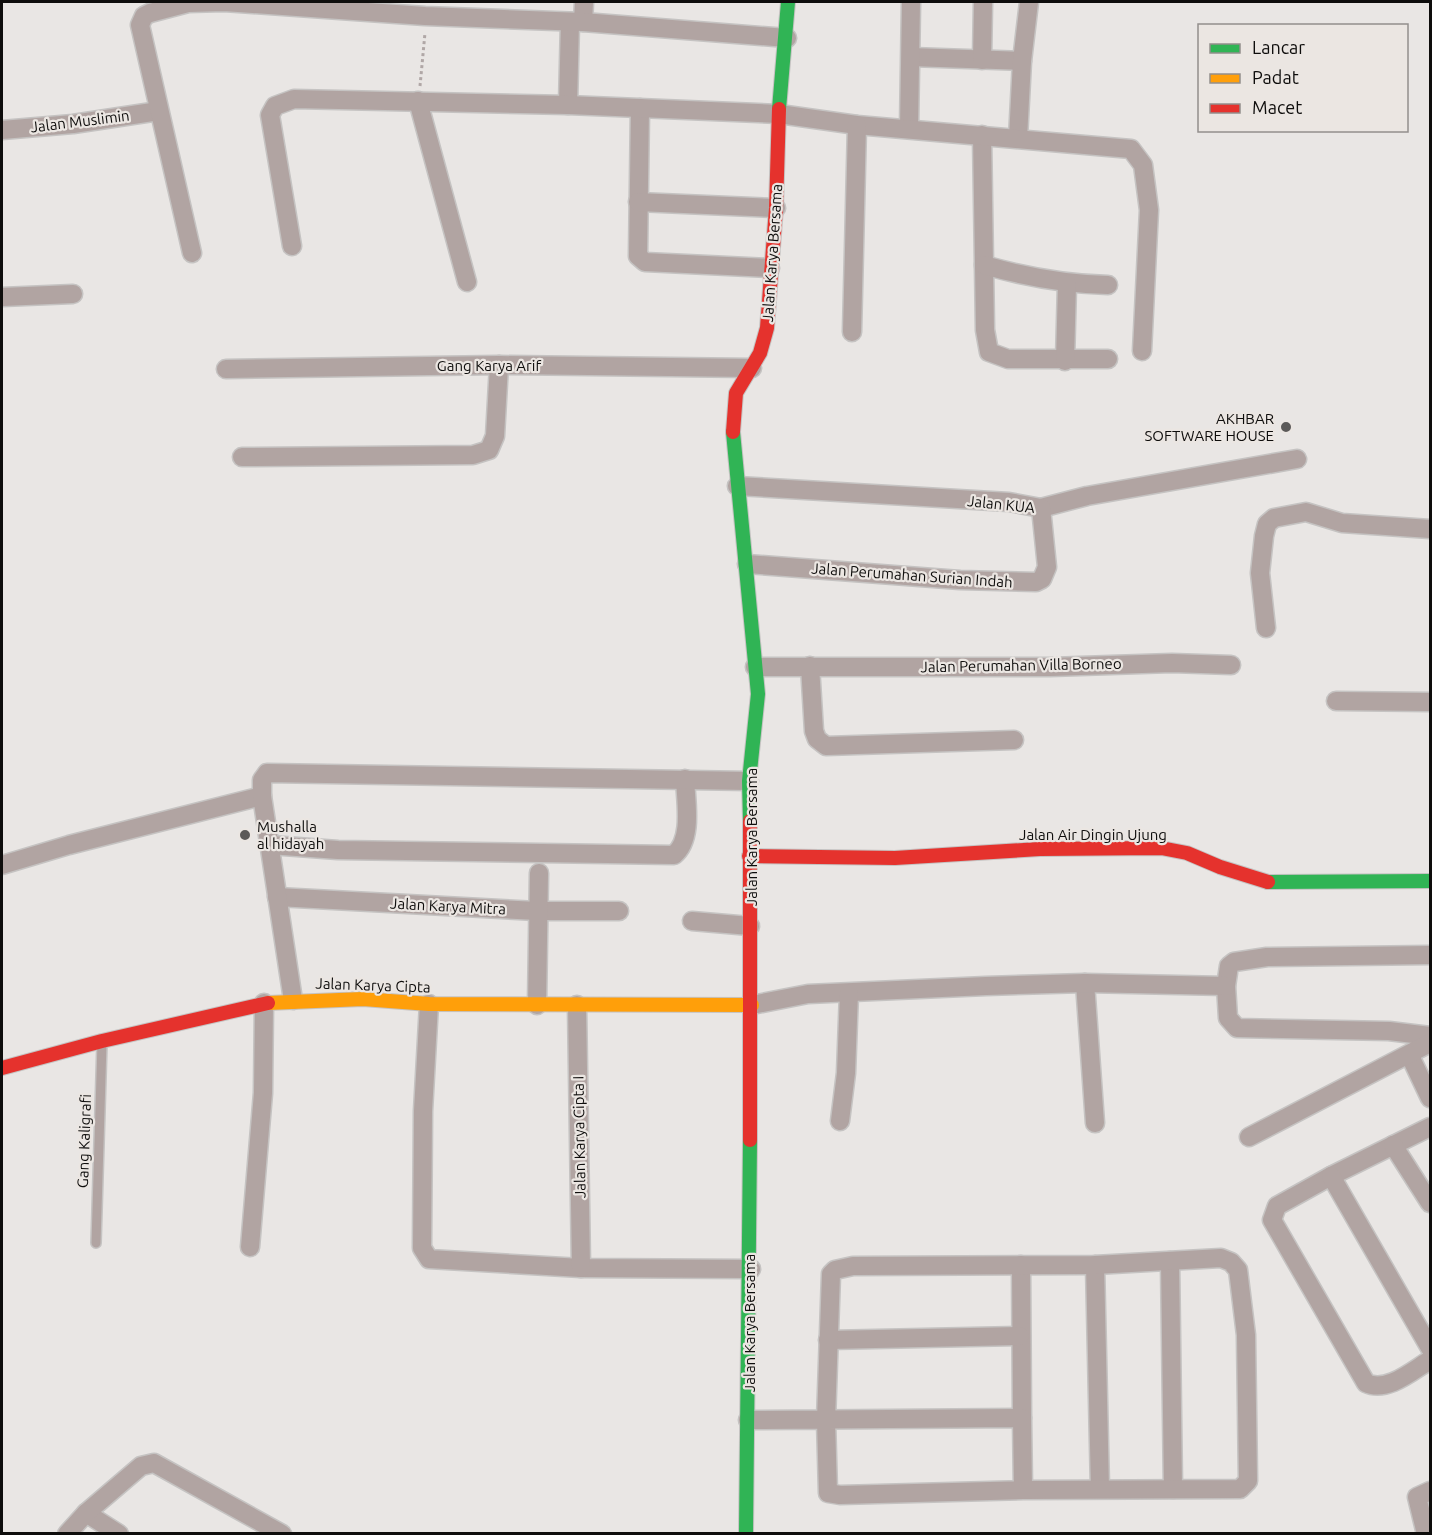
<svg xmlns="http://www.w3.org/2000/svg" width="1432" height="1535" font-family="Ubuntu,sans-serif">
<rect width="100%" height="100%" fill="#e9e6e4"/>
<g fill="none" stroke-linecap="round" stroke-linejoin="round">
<g stroke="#c5c3c2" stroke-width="12">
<path id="lane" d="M96 1243 102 1043"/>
</g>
<g stroke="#c5c3c2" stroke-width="21">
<g id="street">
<path d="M583 22 584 2"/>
<path d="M911 57 1022 61"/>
<path d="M982 60 983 2"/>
<path d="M418 101 467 282"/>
<path d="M568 105 570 22"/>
<path d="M640 108 638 256 645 262 770 268"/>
<path d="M909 129 911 2"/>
<path d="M2 130 73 124 159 111"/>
<path d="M982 135 985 330 989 352 1008 359H1108"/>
<path d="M1018 138 1022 61 1029 2"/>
<path d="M638 202 776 208"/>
<path d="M292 246 270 115 275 106 294 99 568 105 779 114 857 125 1131 149 1143 165 1149 210 1142 351"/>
<path d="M192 253 140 25 144 16 150 13 188 3 224 2 425 16 583 22 787 38"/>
<path d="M984 265C1026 277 1064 284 1108 285"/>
<path d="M2 297 73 294"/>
<path d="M852 332 857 125"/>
<path d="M1065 361 1067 284"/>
<path d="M226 369 499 365 752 368"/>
<path d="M242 457 473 455 489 450 495 436 499 365"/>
<path d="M737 486 1009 502 1041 508 1087 496 1297 459"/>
<path d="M747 564 960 580 1036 582 1042 579 1047 567 1041 508"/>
<path d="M1266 628 1260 573 1264 536 1267 524 1274 518 1306 512 1342 523 1430 529"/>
<path d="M810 666 814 731 817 739 826 746 1014 740"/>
<path d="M755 667H1050L1172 663 1231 665"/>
<path d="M1336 701 1430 702"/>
<path d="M270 845 338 850 674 855C693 839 686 803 685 779"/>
<path d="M2 865 69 845 262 796"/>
<path d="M277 897 537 911H619"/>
<path d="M692 921 750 926"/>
<path d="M1430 955 1267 957 1234 962 1229 966 1226 986 1228 1018 1237 1028 1389 1031 1430 1036"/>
<path d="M1085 983 1095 1123"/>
<path d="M293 1000 262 796V780L267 773 749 781"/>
<path d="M429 1004 423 1111 422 1248 429 1259 581 1268 751 1269"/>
<path d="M537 1005 539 873"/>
<path d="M577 1005 581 1268"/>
<path d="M752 1005 808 994 986 986 1085 983 1226 986"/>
<path d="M1410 1056 1430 1098"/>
<path d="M840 1121 846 1073 849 993"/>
<path d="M1430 1127 1331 1176 1277 1206 1272 1220 1366 1383C1387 1393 1412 1371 1430 1360"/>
<path d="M1249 1137 1430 1043"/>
<path d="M1393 1145 1430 1203"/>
<path d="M1331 1176 1430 1348"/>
<path d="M250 1247 263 1093 264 1003"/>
<path d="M1170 1261 1173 1489"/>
<path d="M1021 1265 1022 1418"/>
<path d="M1095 1265 1100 1489"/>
<path d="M828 1340 1020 1336"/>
<path d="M748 1420 1022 1418 1023 1490 1240 1489 1248 1481 1246 1335 1238 1270 1231 1262 1221 1258 1095 1265 853 1266 835 1270 831 1274 826 1420 828 1493 840 1495 1023 1490"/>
<path d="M86 1513 119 1534"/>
<path d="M67 1534 86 1513 141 1466 154 1463 282 1534"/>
<path d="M1426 1534 1417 1497 1430 1491"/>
</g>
</g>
<g stroke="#c5c3c2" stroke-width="16">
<g id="fast">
<path d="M779 109 788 2"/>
<path d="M733 432 758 694 749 781 750 821"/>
<path d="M1268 882 1430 881"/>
<path d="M746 1534 750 1140"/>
</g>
</g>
<g stroke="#c5c3c2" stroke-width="16">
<path id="slow" d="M268 1003 363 999 429 1004 752 1005"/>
</g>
<g stroke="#c5c3c2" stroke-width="16">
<g id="jam">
<path d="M733 432 736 393 760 353 767 328 776 208 779 109"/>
<path d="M750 821V1140"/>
<path d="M749 856 895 858 1040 849 1161 848 1187 853 1220 867 1268 882"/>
<path d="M2 1068 102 1041 268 1003"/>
</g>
</g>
<path stroke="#b0a7a6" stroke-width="3" stroke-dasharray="3 3" stroke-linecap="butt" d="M420 86 425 33"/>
<use href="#lane" stroke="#b1a4a2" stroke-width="9"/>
<use href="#street" stroke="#b1a4a2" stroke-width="18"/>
<use href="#fast" stroke="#30b455" stroke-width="14"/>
<use href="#slow" stroke="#ff9f0a" stroke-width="14"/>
<use href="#jam" stroke="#e5322d" stroke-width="14"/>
</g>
<g fill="#5b5958" stroke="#ebe6e2" stroke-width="2">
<circle cx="1286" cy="427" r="6"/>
<circle cx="245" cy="835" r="6"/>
</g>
<g text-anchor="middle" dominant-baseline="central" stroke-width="4.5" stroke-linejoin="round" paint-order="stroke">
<g font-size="15" fill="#0e0d0c" stroke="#ebe6e2">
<text transform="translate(80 121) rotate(-7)">Jalan Muslimin</text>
<text transform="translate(772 253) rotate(-86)">Jalan Karya Bersama</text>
<text x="489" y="365">Gang Karya Arif</text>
<text transform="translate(1001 504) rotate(6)">Jalan KUA</text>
<text transform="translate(912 575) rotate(4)">Jalan Perumahan Surian Indah</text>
<text transform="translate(1021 665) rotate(-1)">Jalan Perumahan Villa Borneo</text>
<text x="1093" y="834">Jalan Air Dingin Ujung</text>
<text transform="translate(751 837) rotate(-90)">Jalan Karya Bersama</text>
<text transform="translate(448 906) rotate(3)">Jalan Karya Mitra</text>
<text transform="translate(373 985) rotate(2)">Jalan Karya Cipta</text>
<text transform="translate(579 1137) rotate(-91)">Jalan Karya Cipta I</text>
<text transform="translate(84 1141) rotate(-88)">Gang Kaligrafi</text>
<text transform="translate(749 1323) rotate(-90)">Jalan Karya Bersama</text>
</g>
<g font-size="15" fill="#0e0d0c" stroke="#ebe6e2" text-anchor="end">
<text x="1274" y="418">AKHBAR<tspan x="1274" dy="17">SOFTWARE HOUSE</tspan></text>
<text x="257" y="826" text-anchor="start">Mushalla<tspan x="257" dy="17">al hidayah</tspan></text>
</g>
</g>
<rect width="1432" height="1535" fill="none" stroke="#0e0d0c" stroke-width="6"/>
<rect x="1198" y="24" width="210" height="108" fill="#ebe6e2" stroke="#938f8c" stroke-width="1.5"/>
<rect x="1210" y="44" width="30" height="9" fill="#30b455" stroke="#938f8c" stroke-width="1.5"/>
<text x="1252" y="54" font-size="18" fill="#0e0d0c">Lancar</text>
<rect x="1210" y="74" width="30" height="9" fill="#ff9f0a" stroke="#938f8c" stroke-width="1.5"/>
<text x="1252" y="84" font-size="18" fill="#0e0d0c">Padat</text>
<rect x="1210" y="104" width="30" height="9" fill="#e5322d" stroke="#938f8c" stroke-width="1.5"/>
<text x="1252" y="114" font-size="18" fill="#0e0d0c">Macet</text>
</svg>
